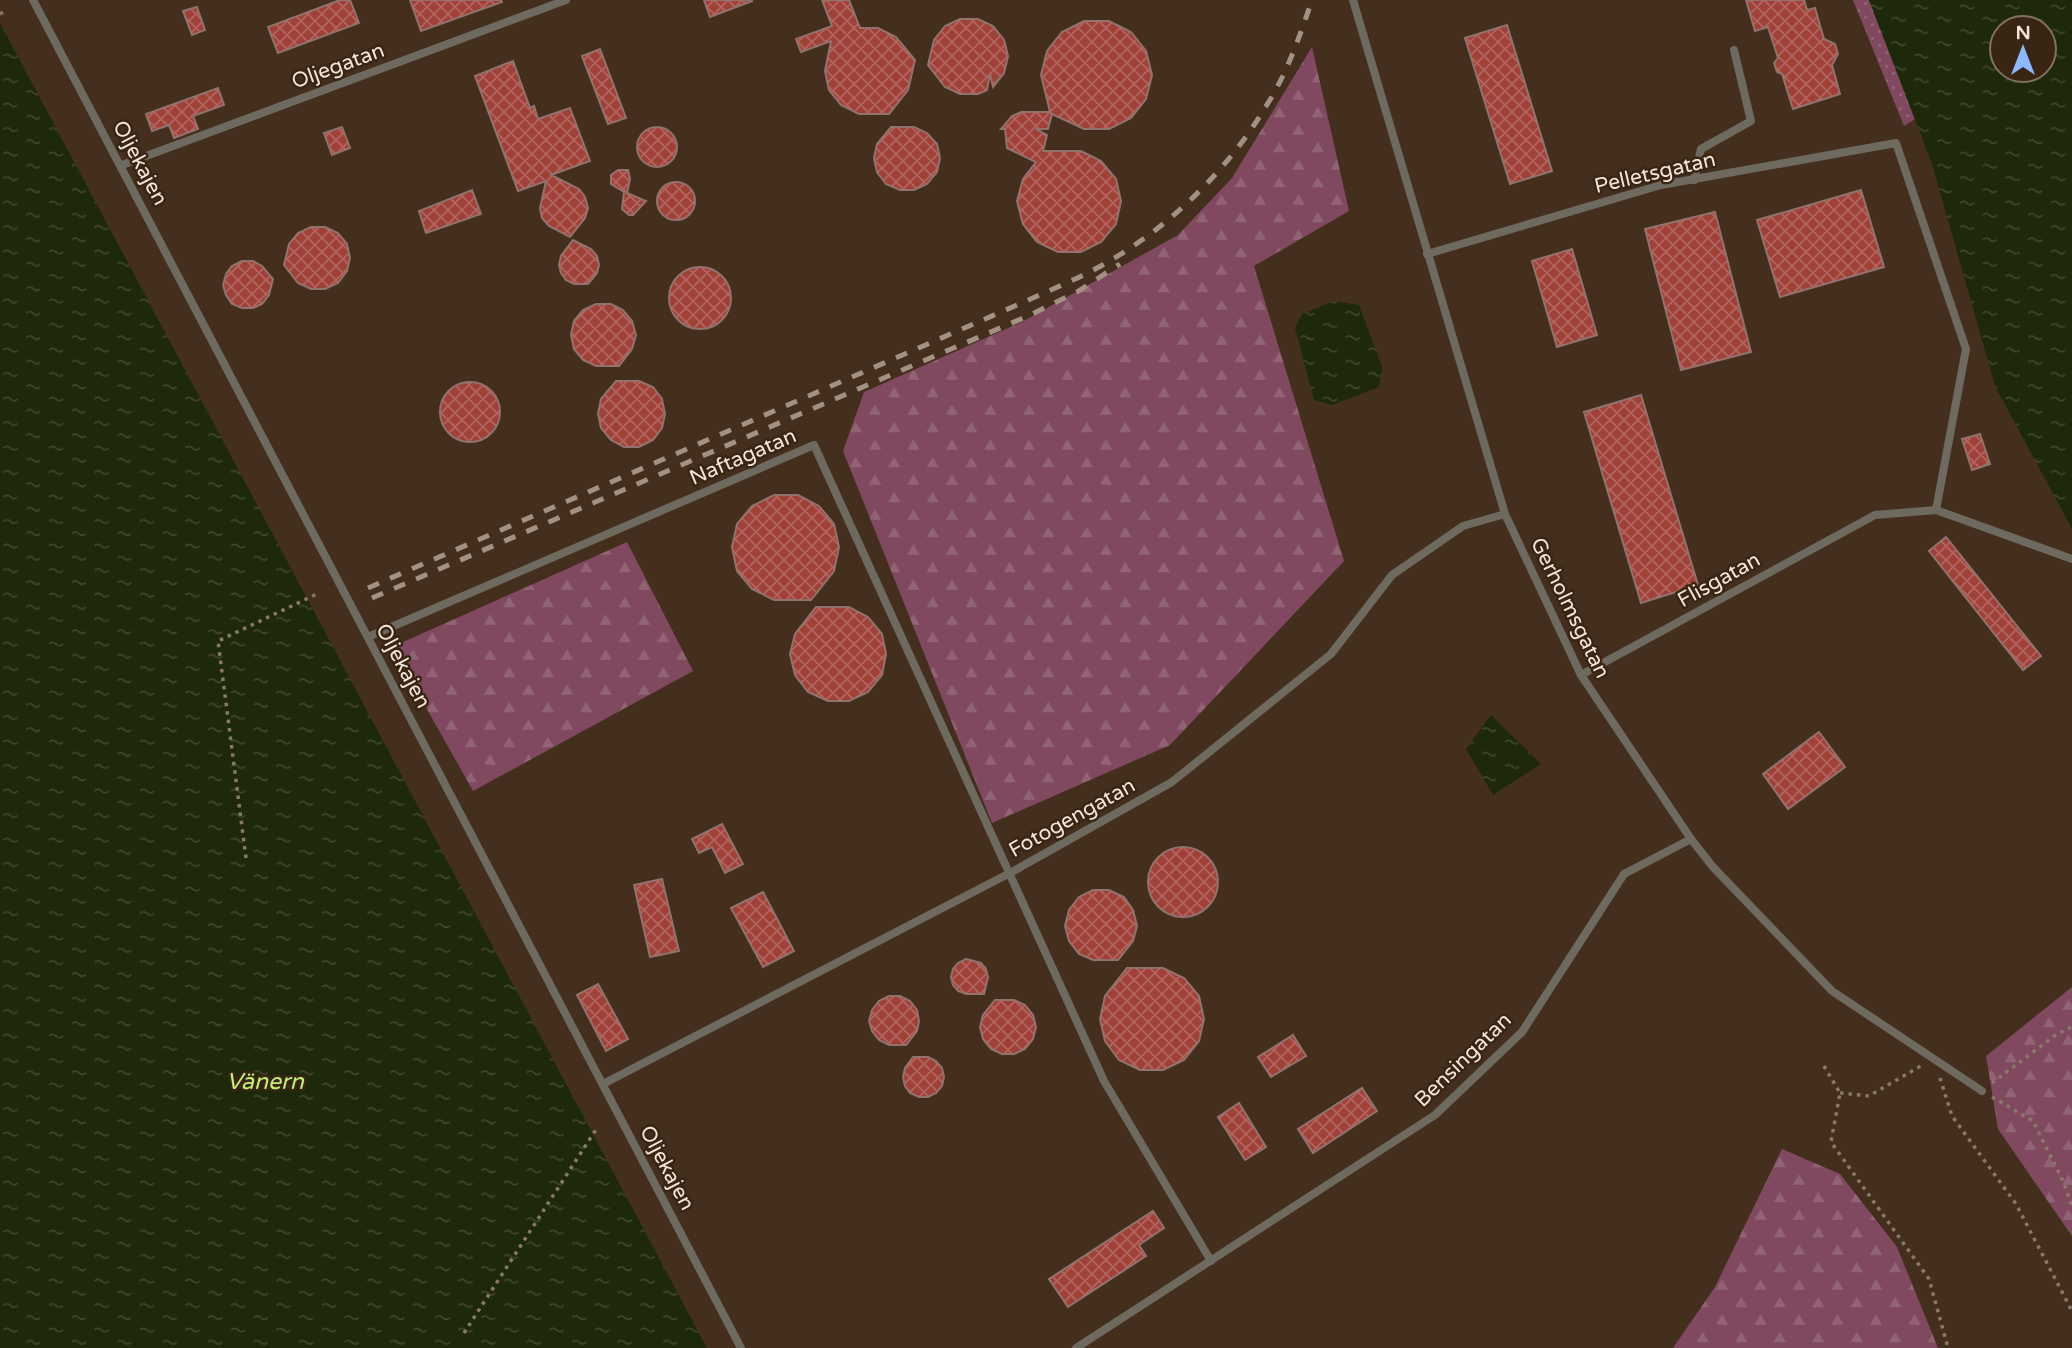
<svg xmlns="http://www.w3.org/2000/svg" width="2072" height="1348" font-family="'Varela Round',sans-serif">
<defs>
<pattern id="grass-dots" width="8" height="8" patternUnits="userSpaceOnUse" patternTransform="scale(1.75)"><rect width="8" height="8" fill="#80495f"/><path d="M2 2h.1M6 6h.1" fill="none" stroke="#926375" stroke-width="1.8" stroke-linecap="round"/></pattern>
<pattern id="forest-firs" width="22" height="20" patternUnits="userSpaceOnUse" patternTransform="scale(1.75)"><rect width="22" height="20" fill="#80495f"/><path d="M5 1l3.5 6h-7zM16 11l3.5 6h-7z" fill="#926375"/></pattern>
<pattern id="water-ripples" width="26" height="14" patternUnits="userSpaceOnUse" patternTransform="scale(1.75)"><rect width="26" height="14" fill="#1e280a"/><path d="M2 4q2-2 4 0t4 0M15 11q2-2 4 0t4 0" fill="none" stroke="#3f472d"/></pattern>
<pattern id="building-cross-hatch" width="8" height="8" patternUnits="userSpaceOnUse" patternTransform="scale(1.75)"><rect width="8" height="8" fill="#a04138"/><path d="M0 0l8 8M0 8l8-8" fill="none" stroke="#b2655e"/></pattern>
</defs>
<rect width="100%" height="100%" fill="#442f1e"/>
<path fill="url(#grass-dots)" d="M1853 0H1869L1915 119 1904 126Z"/>
<g fill="url(#forest-firs)">
<path d="M1312 47 1349 211 1254 266 1344 561 1170 745 992 823 843 451 864 392 1022 322 1178 235 1232 178Z"/>
<path d="M627 542 693 671 473 791 392 647Z"/>
<path d="M2072 987V1236L1998 1129 1986 1056Z"/>
<path d="M1782 1149 1840 1174 1897 1247 1938 1348H1673L1715 1287Z"/>
</g>
<g fill="url(#water-ripples)" fill-rule="evenodd">
<path d="M1869 0H2072V529L1995 386 1932 164ZM2002 28H2044V70H2002Z"/>
<path d="M0 23 707 1348H0Z"/>
<path d="M1335 301 1359 305 1382 367 1379 387 1332 405 1314 400 1295 328 1302 314Z"/>
<path d="M1491 715 1541 764 1493 795 1466 749Z"/>
</g>
<g fill="url(#building-cross-hatch)" stroke="#93726e" stroke-width="2">
<path d="M340 0H350L359 23 278 53 268 27Z"/>
<path d="M410 0H501L502 2 421 31Z"/>
<path d="M704 0H751L752 1 710 17Z"/>
<path d="M822 0H849L860 28H878L896 37 915 60 908 90 889 114H859L841 105 829 90 825 71 831 41 801 52 796 39 832 26Z"/>
<path d="M1746 0H1804L1807 10 1815 8 1824 39 1835 44 1838 54 1832 65 1840 94 1793 109 1782 74 1777 72 1774 63 1778 58 1768 27 1755 31Z"/>
<path d="M197 7 205 30 192 35 183 11Z"/>
<path d="M960 19H978L993 26 1004 40 1008 56 1004 73 993 87 990 74 987 90 978 94H960L945 87 928 65 934 40 945 26Z"/>
<path d="M1084 21H1109L1131 32 1146 51 1152 75 1146 99 1131 118 1109 129H1084L1052 114 1048 129H1036L1047 135 1043 151H1081L1101 161 1116 179 1121 201 1116 224 1101 242 1081 252H1058L1037 242 1023 224 1017 201 1023 179 1036 162 1007 148 1005 129H1001L1012 116 1021 112H1050L1041 75 1047 51 1062 32Z"/>
<path d="M1507 25 1552 171 1510 184 1465 38Z"/>
<path d="M600 49 626 118 608 124 582 56Z"/>
<path d="M513 61 530 108 534 106 538 119 570 108 590 161 551 175 579 189 585 197 588 208 585 218 570 237 549 226 542 218 540 208 546 181 518 191 475 76Z"/>
<path d="M218 88 224 105 193 116 198 129 174 138 169 125 152 131 146 114Z"/>
<circle cx="657" cy="147" r="20"/>
<path d="M342 127 350 148 332 155 324 133Z"/>
<path d="M891 127H914L927 133 937 144 940 158 937 172 927 184 914 190H900L886 184 877 172 874 158 877 144Z"/>
<path d="M618 170H628L630 179 627 193 646 201 633 215H629L622 209 624 192 611 184V175Z"/>
<circle cx="676" cy="201" r="19"/>
<path d="M472 190 481 214 426 233 419 211Z"/>
<path d="M1861 190 1884 267 1780 297 1757 220Z"/>
<path d="M1715 212 1751 352 1681 370 1645 229Z"/>
<path d="M311 227H325L338 233 347 244 350 258 347 271 338 283 325 289H311L298 283 284 265 289 244 298 233Z"/>
<path d="M573 240 591 249 597 256 599 265 597 273 588 284H574L566 280 561 273 559 265 561 256Z"/>
<path d="M1572 249 1597 335 1557 347 1532 261Z"/>
<path d="M242 261H253L262 266 273 279 269 295 262 304 253 308H242L232 304 226 295 223 285 226 274 232 266Z"/>
<circle cx="700" cy="298" r="31"/>
<path d="M596 304H611L623 310 632 321 636 335 632 349 619 366H596L583 360 574 349 571 335 574 321 583 310Z"/>
<path d="M616 381H639L653 387 662 399 665 414 662 428 653 440 639 447H624L611 440 601 428 598 414 601 399Z"/>
<circle cx="470" cy="412" r="30"/>
<path d="M1641 395 1698 585 1641 603 1584 412Z"/>
<path d="M1980 434 1990 464 1972 470 1962 439Z"/>
<path d="M774 495H798L819 506 834 524 839 547 834 571 811 600H774L752 589 737 571 732 547 737 524 752 506Z"/>
<path d="M1946 537 2041 656 2023 670 1929 551Z"/>
<path d="M816 607H849L868 617 882 634 886 654 882 675 868 692 849 701H828L808 692 795 675 790 654 795 634Z"/>
<path d="M1819 732 1845 767 1788 809 1763 774Z"/>
<path d="M722 824 743 864 725 873 712 847 699 853 692 839Z"/>
<circle cx="1183" cy="882" r="35"/>
<path d="M662 879 679 951 650 957 634 885Z"/>
<path d="M1093 890H1109L1124 897 1133 910 1137 926 1133 941 1118 960H1093L1079 954 1069 941 1065 926 1069 910 1079 897Z"/>
<path d="M763 892 794 951 763 967 731 908Z"/>
<path d="M966 959 981 963 986 969 988 977 984 994H966L958 991 953 985 951 977 953 969 958 963Z"/>
<path d="M1127 968H1163L1184 978 1199 996 1204 1019 1199 1041 1184 1060 1163 1070H1140L1119 1060 1105 1041 1100 1019 1105 996Z"/>
<path d="M598 984 628 1039 606 1051 577 995Z"/>
<path d="M889 996H900L910 1001 917 1010 919 1021 917 1031 906 1045H889L879 1040 872 1031 869 1021 872 1010 879 1001Z"/>
<path d="M995 1000H1014L1025 1005 1033 1015 1036 1027 1033 1039 1025 1049 1014 1054H1002L991 1049 983 1039 980 1027 983 1015Z"/>
<path d="M1293 1035 1306 1056 1271 1077 1258 1057Z"/>
<path d="M913 1057H928L936 1061 942 1068 944 1077 942 1086 936 1093 928 1097H919L910 1093 905 1086 903 1077 905 1068Z"/>
<path d="M1362 1088 1377 1111 1313 1153 1298 1129Z"/>
<path d="M1239 1103 1266 1147 1245 1160 1218 1117Z"/>
<path d="M1153 1211 1164 1228 1139 1245 1146 1256 1068 1307 1049 1279Z"/>
</g>
<g fill="none" stroke-linecap="round" stroke-linejoin="round">
<g stroke="#8a7869" stroke-width="3.5" stroke-dasharray="3.5 5" stroke-linecap="butt">
<path d="M0 14 7 10"/>
<path d="M246 858 218 641 319 593"/>
<path d="M1824 1066 1840 1093 1831 1142 1929 1279 1948 1348"/>
<path d="M1940 1078 1952 1116 2016 1204 2072 1311"/>
<path d="M1992 1083 2057 1034 2072 1027"/>
<path d="M1840 1093 1869 1096 1921 1066"/>
<path d="M1992 1097 2033 1121 2064 1183 2072 1206"/>
<path d="M464 1333 597 1128"/>
</g>
<g stroke="#6e6a5f" stroke-width="8">
<path d="M33 0 741 1348"/>
<path d="M1353 0 1505 514 1581 675 1691 839 1713 867 1832 991 1982 1091"/>
<path d="M122 165 566 0"/>
<path d="M1694 180 1701 149 1751 121 1734 50"/>
<path d="M1427 254 1661 185 1896 143 1966 349 1936 510"/>
<path d="M368 637 814 445 1104 1081 1211 1261"/>
<path d="M1581 675 1875 515 1936 510 2072 559"/>
<path d="M603 1084 1010 873 1172 782 1331 654 1392 575 1463 526 1505 514"/>
<path d="M1076 1348 1435 1115 1522 1032 1624 874 1691 839"/>
</g>
<g stroke="#a39184" stroke-width="5" stroke-dasharray="12 12" stroke-linecap="butt">
<path d="M368 588 1024 302C1048 291 1073 281 1097 268 1166 231 1228 171 1268 103 1288 71 1300 35 1312 0"/>
<path d="M372 598 1028 316 1077 292 1120 264"/>
</g>
</g>
<g text-anchor="middle" dominant-baseline="central" stroke-width="5" stroke-linejoin="round" paint-order="stroke">
<g font-size="21" fill="#f2e4d9" stroke="#392514">
<text transform="translate(338 66) rotate(-20)">Oljegatan</text>
<text transform="translate(140 163) rotate(62)">Oljekajen</text>
<text transform="translate(1655 173) rotate(-13)">Pelletsgatan</text>
<text transform="translate(743 457) rotate(-23)">Naftagatan</text>
<text transform="translate(1719 580) rotate(-29)">Flisgatan</text>
<text transform="translate(1570 608) rotate(64)">Gerholmsgatan</text>
<text transform="translate(403 666) rotate(62)">Oljekajen</text>
<text transform="translate(1072 818) rotate(-29)">Fotogengatan</text>
<text transform="translate(1463 1060) rotate(-44)">Bensingatan</text>
<text transform="translate(667 1168) rotate(62)">Oljekajen</text>
</g>
<g font-size="23" font-style="italic" fill="#c3ef75" stroke="#392514">
<text x="265" y="1082">Vänern</text>
</g>
</g>
<g transform="translate(2023 49)"><circle r="33" fill="#392514" stroke="#837163" stroke-width="2"/>
<path d="M0-5L12 26L0 18L-12 26Z" fill="#8bb9fc"/>
<text y="-10" font-size="19" font-weight="bold" text-anchor="middle" fill="#f2e4d9">N</text>
</g>
</svg>
